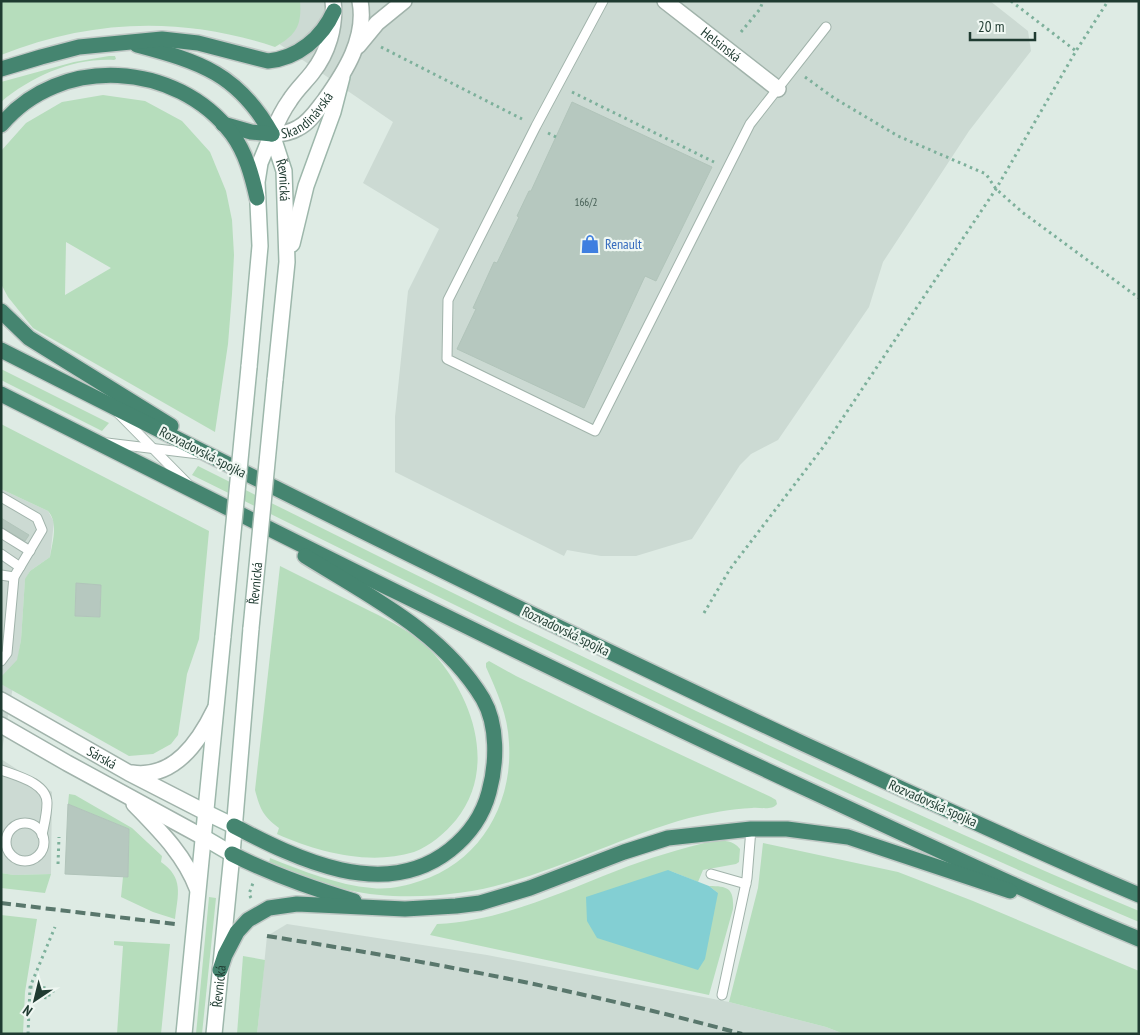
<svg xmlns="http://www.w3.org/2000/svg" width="1140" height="1035" font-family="'PT Sans Narrow',sans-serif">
<rect width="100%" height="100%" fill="#deebe4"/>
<g fill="#ccdad3">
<path d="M1 1H990L1028 31 1031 51 969 131 883 262 869 307 778 440 751 454 740 465 692 539 636 556H601L567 550 564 556 395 472V417L408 291 439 229 363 183 393 122 272 39Z"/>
<path d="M1 489 48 511 54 522 50 557 30 571 25 580 21 640 1 756Z"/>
<path d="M1 759 52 792 51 874 14 875 1 873Z"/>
<path d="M287 924 487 955 729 1002 826 1027 844 1034H257L267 936Z"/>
</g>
<g fill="#b6ddbc" fill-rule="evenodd">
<path d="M1 1H300C302 26 296 35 275 47 183 16 91 19 1 55Z"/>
<path d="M109 56H115L116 59 114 60C73 58 32 76 1 102V82L74 62Z"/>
<path d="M103 95 145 101 182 121 210 152 226 191 232 220 234 255 232 294 228 344 215 432 33 328 8 297 1 284V151L26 123 62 102ZM66 242 111 268 65 295Z"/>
<path d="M1 369 109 423 102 431 1 380Z"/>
<path d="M1 424 209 531 199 639 187 674 178 735 171 744 153 754 129 756 1 684V677L17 660 21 640 25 579 30 571 50 557C52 543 59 523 48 511L1 489ZM76 584 101 585 100 617 75 616Z"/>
<path d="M198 466C394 565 591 662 790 755 906 809 1021 862 1139 911V922C817 786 505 630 192 475Z"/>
<path d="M280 566C306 579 332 592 358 605 384 618 415 632 434 654 474 699 497 769 456 820 445 833 430 846 414 852 369 866 318 852 277 834L279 828C263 816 260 809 255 790Z"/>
<path d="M489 661 516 676 594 714 771 797 776 800 777 804C771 811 761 807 752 808 731 809 709 813 689 818 626 835 568 866 506 883 460 897 395 901 348 890 320 883 294 874 269 863L270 858C303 871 337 885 372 888 388 890 405 886 420 881 480 862 513 804 509 743 508 715 497 692 486 667V663Z"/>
<path d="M69 794 75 795 132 828 162 856 161 862C184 878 178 894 175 919L153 912 121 897 123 877H128L129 829 68 804Z"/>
<path d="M715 840C725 841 733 840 740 849L739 862 736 864 703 870 698 882 668 870 718 893 709 886C729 886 734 889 733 909L709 995 430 935 437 924C500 921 557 894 616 871 648 858 681 849 715 840Z"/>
<path d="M763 843 898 872 973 901 1139 971V1034H844L826 1027 729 1002 758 888Z"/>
<path d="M1 873 14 875 51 874 45 893 1 888Z"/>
<path d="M209 897 216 898 202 1034H196Z"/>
<path d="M1 915 37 919 25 992 23 1034H1Z"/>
<path d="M114 941 170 944 161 1034H117L123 946 114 945Z"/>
<path d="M243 956 265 960 257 1034H237Z"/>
</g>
<path fill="#83cfd3" d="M668 870 709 886 718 893 705 959 698 970 597 938 587 921 586 897Z"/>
<g fill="#b6c8bf" stroke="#b1c4ba">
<path d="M572 102 712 167 656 281 645 276 584 408 457 349 476 309 473 308 494 262 497 263 519 217 517 216 529 191H531Z"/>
<path d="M1 518 29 535 25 541 1 527Z"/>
<path d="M76 583 101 585 100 617 75 616Z"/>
<path d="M68 804 129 829 128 877 65 874Z"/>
</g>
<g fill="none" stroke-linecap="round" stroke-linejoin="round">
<g stroke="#a1b3ab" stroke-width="11">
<g id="service">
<path d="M603 1 536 126 448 300 447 359 595 431 750 124 826 27"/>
<path d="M119 414 187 483"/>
<path d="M107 443 199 454"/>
<path d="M1 497 37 518 42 530 14 577 7 653 1 661"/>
<path d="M1 533 30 551"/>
<path d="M1 554 20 567"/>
<path d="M1 575 14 577"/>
<path d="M1 770C17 776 47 783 47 803 47 814 44 825 42 835"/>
<circle cx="25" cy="842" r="19"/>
<path d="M711 874 746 884"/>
<path d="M722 995 747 878 751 829"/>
</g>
</g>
<g stroke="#a1b3ab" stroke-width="18">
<g id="minor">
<path id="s1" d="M333 1C336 26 328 53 312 73 305 82 296 90 290 100 282 111 277 122 272 134 282 134 290 133 298 128 310 122 317 110 325 100 345 72 367 38 360 1"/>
<path id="s2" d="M665 1 778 89"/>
<path d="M358 46 377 23 404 1"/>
</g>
</g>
<g stroke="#a1b3ab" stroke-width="18">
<g id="tertiary">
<path id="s3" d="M1 700 129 773 205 812"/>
<path d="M1 725 67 763 203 837"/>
<path d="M132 773C174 779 199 742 215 709"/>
<path d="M134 804C159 830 184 854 197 888"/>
</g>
</g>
<g stroke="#9db7ab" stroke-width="18">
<g id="secondary">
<path id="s4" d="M272 134 284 171 287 262 275 380"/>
<path d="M292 244 306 186 333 112 342 77"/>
<path d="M249 367 260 246 257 182 260 163 272 134"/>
<path d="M205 812 234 826"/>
<path d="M203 837 232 854"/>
<path d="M184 1034 223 636"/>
<path id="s5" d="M214 1034 232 854 251 628"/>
</g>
</g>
<g stroke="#c0c8c5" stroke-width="18">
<g id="trunk">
<path d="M137 45C201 62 238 74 272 134"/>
<path d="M1 69 41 57 79 47 162 39 198 43 268 61C298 58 322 38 334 11"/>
<path d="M223 124 251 132 272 134"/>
<path d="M1 125C60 54 177 61 232 134 246 153 252 176 257 198"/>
<path d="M1 311 29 338 171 426"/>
<path d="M1 350C267 485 534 618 804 744 915 795 1026 847 1139 895"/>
<path d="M1 394C269 529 537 664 809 790 919 841 1028 893 1139 939"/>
<path d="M234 826C297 859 384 902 450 850 469 835 483 815 489 792 497 763 498 725 483 699 443 632 369 596 305 556"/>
<path d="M232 854C271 874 311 888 354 901"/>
<path d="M220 970 225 955 237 932 248 920 269 908 297 904 405 909 456 906 480 903 530 888 624 852 668 838 751 829H787L848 837 1010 891"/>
</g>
</g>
<g stroke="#7db09b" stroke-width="3" stroke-dasharray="2.5 4" stroke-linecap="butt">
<path d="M1011 1 1076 51"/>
<path d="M741 32 760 9 763 1"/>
<path d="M381 47 522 119"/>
<path d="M805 77 834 98 898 136 986 174 996 189 1022 212 1139 298"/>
<path d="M572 92 714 162"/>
<path d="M548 133 556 137"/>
<path d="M704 613 730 569 824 446 996 189 1076 51 1108 1"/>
<path d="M58 864 59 837"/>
<path d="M251 898 249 894 253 883"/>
<path d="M30 987 49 988V994"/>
<path d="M28 1034 30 987 55 927"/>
</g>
<use href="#service" stroke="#fff" stroke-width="9"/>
<use href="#minor" stroke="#fff" stroke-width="15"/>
<use href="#tertiary" stroke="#fff" stroke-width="15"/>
<use href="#secondary" stroke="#fff" stroke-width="15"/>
<use href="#trunk" stroke="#458570" stroke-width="15"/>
<g stroke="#59776c" stroke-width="4" stroke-dasharray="10 5" stroke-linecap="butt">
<path d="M1 903 175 924"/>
<path d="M267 936C427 961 585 991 742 1034"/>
</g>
<g stroke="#9db7ab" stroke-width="18" stroke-linecap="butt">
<g id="secondary-bridge">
<path id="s6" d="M251 628 275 380"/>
<path d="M223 636 249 367"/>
</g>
</g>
<path stroke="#7db09b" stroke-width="3" stroke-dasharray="2.5 4" stroke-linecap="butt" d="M49 994V998L36 997V991H58"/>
<use href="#secondary-bridge" stroke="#fff" stroke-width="15"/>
</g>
<defs>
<g id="shop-bare" transform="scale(1.5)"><path d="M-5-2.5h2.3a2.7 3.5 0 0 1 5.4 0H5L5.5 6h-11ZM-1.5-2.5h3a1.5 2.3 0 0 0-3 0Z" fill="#3f7fe0" stroke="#eff7f2" stroke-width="2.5" paint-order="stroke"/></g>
</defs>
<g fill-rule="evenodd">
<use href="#shop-bare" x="590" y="244"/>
</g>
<g text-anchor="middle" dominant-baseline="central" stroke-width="4.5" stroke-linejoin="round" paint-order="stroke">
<g font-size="11" fill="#455e54">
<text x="586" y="202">166/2</text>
</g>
<g font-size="14" fill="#1f3b31" stroke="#eff7f2">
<text stroke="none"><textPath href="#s2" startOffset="71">Helsinská</textPath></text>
<text stroke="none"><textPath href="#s1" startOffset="192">Skandinávská</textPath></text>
<text stroke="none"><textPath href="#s4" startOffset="48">Řevnická</textPath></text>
<text transform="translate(203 452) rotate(27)">Rozvadovská spojka</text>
<text stroke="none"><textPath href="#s6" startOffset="45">Řevnická</textPath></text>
<text transform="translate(566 631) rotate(26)">Rozvadovská spojka</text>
<text stroke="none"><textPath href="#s3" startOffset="116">Sárská</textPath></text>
<text transform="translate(933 803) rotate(24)">Rozvadovská spojka</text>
<text stroke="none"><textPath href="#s5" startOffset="48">Řevnická</textPath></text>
</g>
<g font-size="14" fill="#366cbe" stroke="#eff7f2" text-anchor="start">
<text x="605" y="244">Renault</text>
</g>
</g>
<rect width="1140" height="1035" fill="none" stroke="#1f3b31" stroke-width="5"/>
<g transform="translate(35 1000) rotate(215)" stroke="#eff7f2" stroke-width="4" paint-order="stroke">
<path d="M0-4L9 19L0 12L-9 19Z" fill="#1f3b31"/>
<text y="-8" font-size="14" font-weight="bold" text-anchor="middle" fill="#1f3b31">N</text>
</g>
<path d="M970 32v8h65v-8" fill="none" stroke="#1f3b31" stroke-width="2.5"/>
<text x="978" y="32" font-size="15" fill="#1f3b31" stroke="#eff7f2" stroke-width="4" paint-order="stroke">20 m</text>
</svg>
